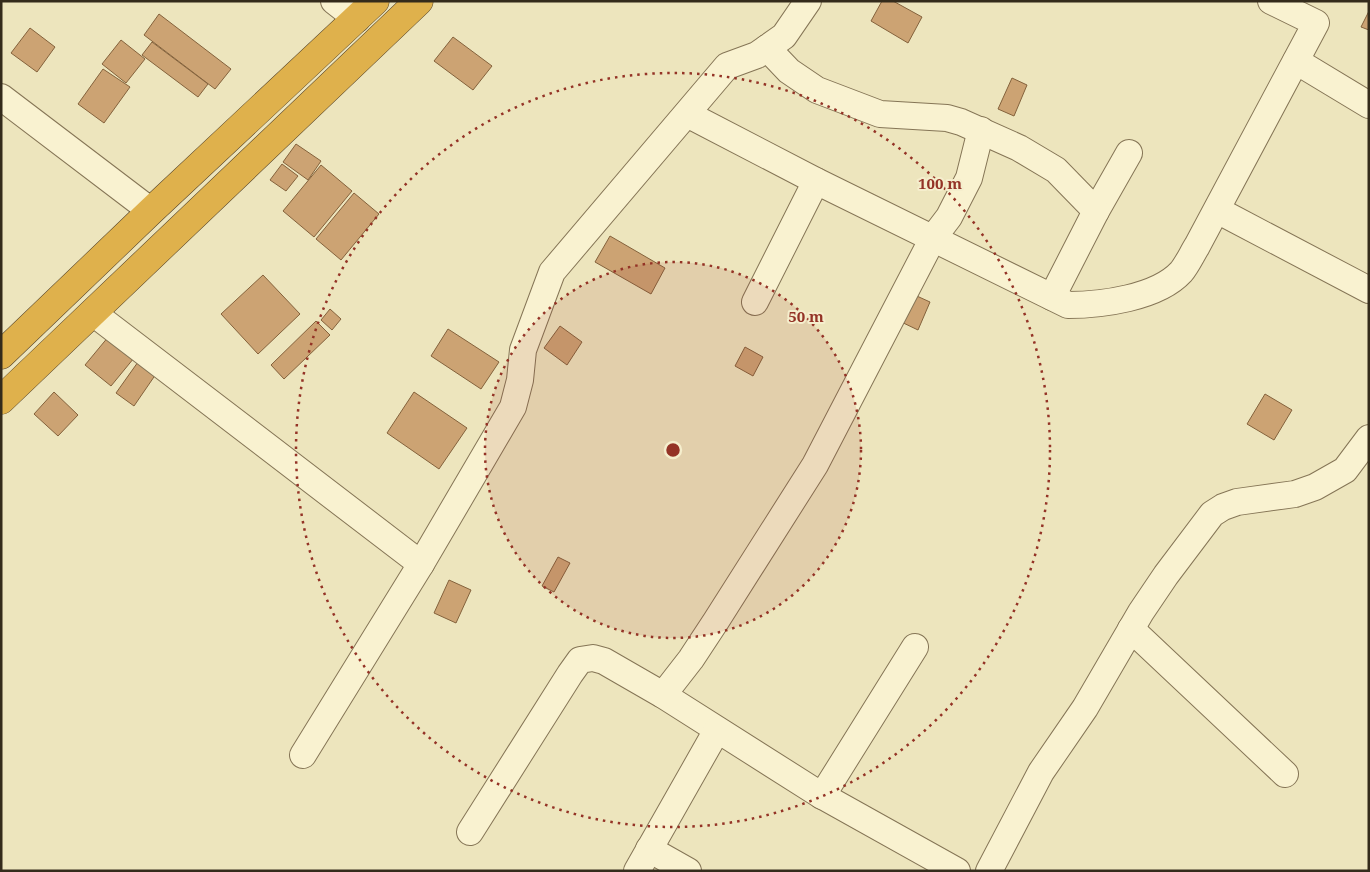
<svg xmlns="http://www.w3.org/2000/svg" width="1370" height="872" font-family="'Noto Serif',serif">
<rect width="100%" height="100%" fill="#ede5bd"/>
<g fill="#cca373" stroke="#84623c">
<path d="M882 1H893L922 17 908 43 871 21Z"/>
<path d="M1369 11V30L1361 27Z"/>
<path d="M159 14 231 69 215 89 144 35Z"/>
<path d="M30 28 55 47 37 72 11 53Z"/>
<path d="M453 37 492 66 473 90 434 61Z"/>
<path d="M121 40 145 59 126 83 102 64Z"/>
<path d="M152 42 208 84 198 97 142 55Z"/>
<path d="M103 69 130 87 104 123 78 104Z"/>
<path d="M1012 78 1027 85 1014 116 998 109Z"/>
<path d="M296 144 321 161 308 180 283 162Z"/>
<path d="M282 164 298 176 286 191 270 180Z"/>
<path d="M321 165 352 191 314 237 283 211Z"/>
<path d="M354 193 379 214 341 260 316 239Z"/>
<path d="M610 236 665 268 651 294 595 262Z"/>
<path d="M263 275 300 314 258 354 221 314Z"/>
<path d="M908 292 930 302 918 330 895 319Z"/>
<path d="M330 309 341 319 332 330 321 320Z"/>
<path d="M316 321 330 335 284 379 271 365Z"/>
<path d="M560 326 582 342 567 365 544 348Z"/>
<path d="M448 329 499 362 481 389 431 356Z"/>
<path d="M109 336 134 358 111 386 85 365Z"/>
<path d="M745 347 763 357 753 376 735 366Z"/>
<path d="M138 362 156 374 134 406 116 393Z"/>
<path d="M54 392 78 415 58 436 34 414Z"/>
<path d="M414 392 467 428 439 469 387 433Z"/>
<path d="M1265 394 1292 410 1274 440 1247 424Z"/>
<path d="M558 557 570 563 554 592 542 586Z"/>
<path d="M449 580 471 590 456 623 434 613Z"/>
</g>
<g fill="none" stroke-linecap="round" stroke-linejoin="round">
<g stroke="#857556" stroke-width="28">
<g id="minor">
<path d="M334 1 357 19"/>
<path d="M767 48 789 71 817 90 880 114 947 118 961 122 1019 148 1056 170 1096 211 1129 153"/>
<path d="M1296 61 1369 105"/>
<path d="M1 97 151 211"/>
<path d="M687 114 816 181 1068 305C1101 305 1157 298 1181 272 1187 265 1192 254 1197 246L1316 23 1271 1"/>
<path d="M1217 210 1369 290"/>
<path d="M1052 297 1096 211"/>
<path d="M755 302 816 181"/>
<path d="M93 313 421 564"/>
<path d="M1131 629 1285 774"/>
<path d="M663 695 691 659 716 621 815 465 933 238 949 217 969 178 981 130"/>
<path d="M303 755 421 564 513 407 520 380 523 350 552 272 727 66 757 55 784 36 808 1"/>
<path d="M822 796 915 647"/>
<path d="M470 832 570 674 580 660 593 658 604 661 663 695 819 794 957 871"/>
<path d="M649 849 688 871"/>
<path d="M637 871 717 730"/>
<path d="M989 871 1041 772 1085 708 1141 612 1166 575 1212 514 1223 507 1237 502 1295 494 1315 487 1345 470 1369 438"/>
</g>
</g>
<g stroke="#53422b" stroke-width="29">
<g id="highway">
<path d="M1 355 151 211 375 1"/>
<path d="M1 400 419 1"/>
</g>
</g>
<use href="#minor" stroke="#f9f2d0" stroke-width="26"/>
<use href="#highway" stroke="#dfb14c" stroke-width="28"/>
</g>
<circle cx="673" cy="450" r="188" fill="#943326" fill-opacity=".12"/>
<g fill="none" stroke="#943326" stroke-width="2.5" stroke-dasharray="2.5 5">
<circle cx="673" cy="450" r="188"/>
<circle cx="673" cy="450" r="377"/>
</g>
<circle cx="673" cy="450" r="8" fill="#943326" stroke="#f5eecd" stroke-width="2.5"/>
<g font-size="15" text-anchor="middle" font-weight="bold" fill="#943326" stroke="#f5eecd" stroke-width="4" stroke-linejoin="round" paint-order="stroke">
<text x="940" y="189">100 m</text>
<text x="806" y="322">50 m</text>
</g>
<rect width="1370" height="872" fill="none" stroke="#342b1b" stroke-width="5"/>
</svg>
